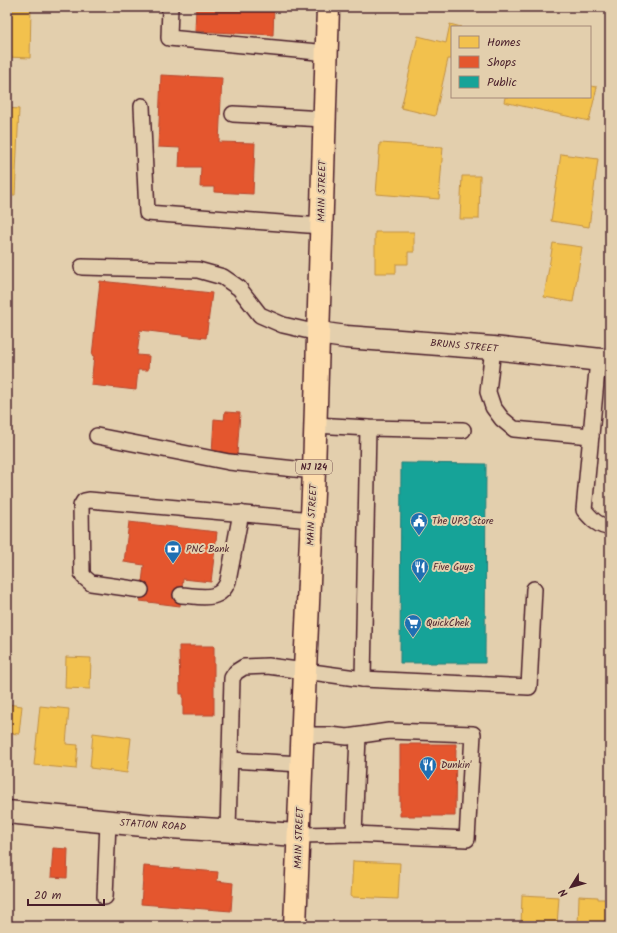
<svg xmlns="http://www.w3.org/2000/svg" width="617" height="933" font-family="Kalam,sans-serif">
<rect width="100%" height="100%" fill="#e3cfad"/>
<filter id="ink" filterUnits="userSpaceOnUse"><feTurbulence type="fractalNoise" baseFrequency=".025" numOctaves="2"/><feDisplacementMap in="SourceGraphic" scale="8" xChannelSelector="R" yChannelSelector="G"/><feConvolveMatrix kernelMatrix="1 2 1 2 8 2 1 2 1" color-interpolation-filters="sRGB"/></filter>
<g filter="url(#ink)">
<g fill="#f2c14e" stroke="#c09044">
<path d="M7 7H31L30 58 7 57Z"/>
<path d="M450 24 461 27H452V59H448L435 116 401 108 418 36 446 43Z"/>
<path d="M590 86 597 87 589 121 504 102 505 97H590Z"/>
<path d="M7 108 19 109 15 195H7Z"/>
<path d="M380 143 443 147 439 199 376 194Z"/>
<path d="M561 154 598 159 589 227 551 221Z"/>
<path d="M462 176H480L479 219H460Z"/>
<path d="M610 206V233H607Z"/>
<path d="M375 232H414V252H408V264H396V273H375Z"/>
<path d="M553 243 582 247 573 302 544 297Z"/>
<path d="M66 657 91 658 90 689 65 688Z"/>
<path d="M7 704 22 706 19 734 7 733Z"/>
<path d="M40 706 69 709 66 744 78 745 76 769 34 765Z"/>
<path d="M93 733 131 738 127 773 90 768Z"/>
<path d="M609 847H610V872H608Z"/>
<path d="M353 861 400 863 398 899 351 897Z"/>
<path d="M522 895 559 897 557 926H521Z"/>
<path d="M579 896 598 897V899H610V926H578Z"/>
</g>
<g fill="#e4572e" stroke="#b6462d">
<path d="M196 7H274L273 35 195 31Z"/>
<path d="M161 75 222 78 219 142 255 143 253 194 214 192V187H200L201 167H179L180 148 158 147Z"/>
<path d="M100 281 212 293 206 338 140 330 137 355 149 356 148 370H138L136 390 91 385 94 356H92Z"/>
<path d="M225 412 240 413 237 455 212 453 214 419 224 420Z"/>
<path d="M129 522 217 532 211 582 183 579 180 606 140 601 144 565 124 562Z"/>
<path d="M179 646H214V715H183V694H180Z"/>
<path d="M400 744H456L455 816H400Z"/>
<path d="M53 848 68 849 67 878 51 877Z"/>
<path d="M144 866 218 872 217 881 233 883 231 911 141 904Z"/>
</g>
<path fill="#17a398" stroke="#267b77" d="M401 463 486 464 485 663H400Z"/>
<g fill="none" stroke-linecap="round" stroke-linejoin="round">
<g stroke="#4a1f2b" stroke-width="18">
<g id="service">
<path d="M170 7 169 38 328 53"/>
<path d="M142 106 147 213 321 226"/>
<path d="M233 114 324 119"/>
<path d="M82 267 198 270 223 277 239 288 260 315 283 325 318 333"/>
<path d="M493 348 488 392 493 407 502 419 514 429 591 436"/>
<path d="M598 360 584 510C591 518 598 527 610 527"/>
<path d="M315 425 368 428 463 430"/>
<path d="M97 436 229 462 314 471"/>
<path d="M141 590 91 583 84 577 82 573 81 506 84 501 89 500 312 520"/>
<path d="M181 595C200 596 220 603 228 581L241 513"/>
<path d="M363 679 368 428"/>
<path d="M230 760 301 764"/>
<path d="M228 830 232 678 236 672 244 667 268 666 363 679 529 687 534 589"/>
<path d="M354 834 358 736"/>
<path d="M299 835 354 834 467 839 473 734 389 731 347 737 330 735H303"/>
<path d="M105 897 108 822"/>
</g>
</g>
<g stroke="#4a1f2b" stroke-width="25">
<g id="minor">
<path d="M318 333 346 337 493 348 610 361"/>
<path d="M7 812 154 826 299 835"/>
</g>
</g>
<g stroke="#4a1f2b" stroke-width="25">
<path id="primary" d="M295 926 305 670 314 471 328 7"/>
</g>
<use href="#service" stroke="#e3cfad" stroke-width="15"/>
<use href="#minor" stroke="#e3cfad" stroke-width="22"/>
<use href="#primary" stroke="#fddcac" stroke-width="22"/>
</g>
</g>
<defs>
<g id="civic-pin" transform="scale(0.9)"><path d="M0 17L-7.5 6A9.5 9.5 0 1 1 7.5 6Z" fill="#1f6fb2" stroke="#e3cfad"/><path d="M-.6-6.5H3V-4.5H.6V-3L4-1V1h2V6H-6V1h2V-1L-.6-3ZM-1.2 2.5V6h2.4V2.5Z" fill="#fff"/></g>
<g id="bank-pin" transform="scale(0.9)"><path d="M0 17L-7.5 6A9.5 9.5 0 1 1 7.5 6Z" fill="#1f6fb2" stroke="#e3cfad"/><path d="M-6-4H6V4H-6ZM0-2.3a2.3 2.3 0 1 0 0 4.6a2.3 2.3 0 1 0 0-4.6Z" fill="#fff"/></g>
<g id="restaurant-pin" transform="scale(0.9)"><path d="M0 17L-7.5 6A9.5 9.5 0 1 1 7.5 6Z" fill="#1f6fb2" stroke="#e3cfad"/><path d="M-5-6h1v4h1v-4h1v4h1v-4h1v5L-1.5 .5V6h-2V.5L-5-1ZM5-6V6H3V1.5H1.5Q1.5-4 5-6Z" fill="#fff"/></g>
<g id="supermarket-pin" transform="scale(0.9)"><path d="M0 17L-7.5 6A9.5 9.5 0 1 1 7.5 6Z" fill="#1f6fb2" stroke="#e3cfad"/><path d="M-6-5.5h2.5l.6 2H6L4.5 2H-2.5L-4.4-4H-6ZM-1.5 3.2a1.3 1.3 0 1 0 .1 0ZM3 3.2a1.3 1.3 0 1 0 .1 0Z" fill="#fff"/></g>
</defs>
<g fill-rule="evenodd">
<use href="#civic-pin" x="419" y="521"/>
<use href="#bank-pin" x="173" y="549"/>
<use href="#restaurant-pin" x="420" y="567"/>
<use href="#supermarket-pin" x="413" y="623"/>
<use href="#restaurant-pin" x="428" y="765"/>
</g>
<g text-anchor="middle" dominant-baseline="central" stroke-width="4" stroke-linejoin="round" paint-order="stroke">
<rect fill="#e3cfad" stroke="#785452" stroke-width="1" x="296" y="460" width="36" height="14" rx="3"/>
<g font-size="9" font-weight="bold" fill="#4a1f2b">
<text x="314" y="467">NJ 124</text>
</g>
<g font-size="10" fill="#4a1f2b" stroke="#e3cfad">
<text transform="translate(322 191) rotate(-89)">MAIN STREET</text>
<text transform="translate(464 346) rotate(5)">BRUNS STREET</text>
<text transform="translate(312 515) rotate(-87)">MAIN STREET</text>
<text transform="translate(153 825) rotate(4)">STATION ROAD</text>
<text transform="translate(299 838) rotate(-88)">MAIN STREET</text>
</g>
<g font-size="10" fill="#4a1f2b" stroke="#e3cfad" text-anchor="start">
<text x="432" y="521">The UPS Store</text>
<text x="186" y="549">PNC Bank</text>
<text x="433" y="567">Five Guys</text>
<text x="426" y="623">QuickChek</text>
<text x="441" y="765">Dunkin'</text>
</g>
</g>
<rect width="617" height="933" fill="none" stroke="#e3cfad" stroke-width="24"/>
<rect x="12" y="12" width="593" height="909" fill="none" stroke="#4a1f2b" stroke-width="1.5" filter="url(#ink)"/>
<rect x="451" y="26" width="140" height="72" fill="#e3cfad" stroke="#a68979"/>
<rect x="459" y="36" width="20" height="12" fill="#f2c14e" stroke="#a68979"/>
<text x="487" y="46" font-size="12" fill="#4a1f2b">Homes</text>
<rect x="459" y="56" width="20" height="12" fill="#e4572e" stroke="#a68979"/>
<text x="487" y="66" font-size="12" fill="#4a1f2b">Shops</text>
<rect x="459" y="76" width="20" height="12" fill="#17a398" stroke="#a68979"/>
<text x="487" y="86" font-size="12" fill="#4a1f2b">Public</text>
<g transform="translate(571 887) rotate(233)" stroke="#e3cfad" stroke-width="3" paint-order="stroke">
<path d="M0-3L7 15L0 10L-7 15Z" fill="#4a1f2b"/>
<text y="-6" font-size="11" font-weight="bold" text-anchor="middle" fill="#4a1f2b">N</text>
</g>
<path d="M28 899v6h76v-6" fill="none" stroke="#4a1f2b" stroke-width="2"/>
<text x="34" y="899" font-size="12" fill="#4a1f2b" stroke="#e3cfad" stroke-width="3" paint-order="stroke">20 m</text>
</svg>
